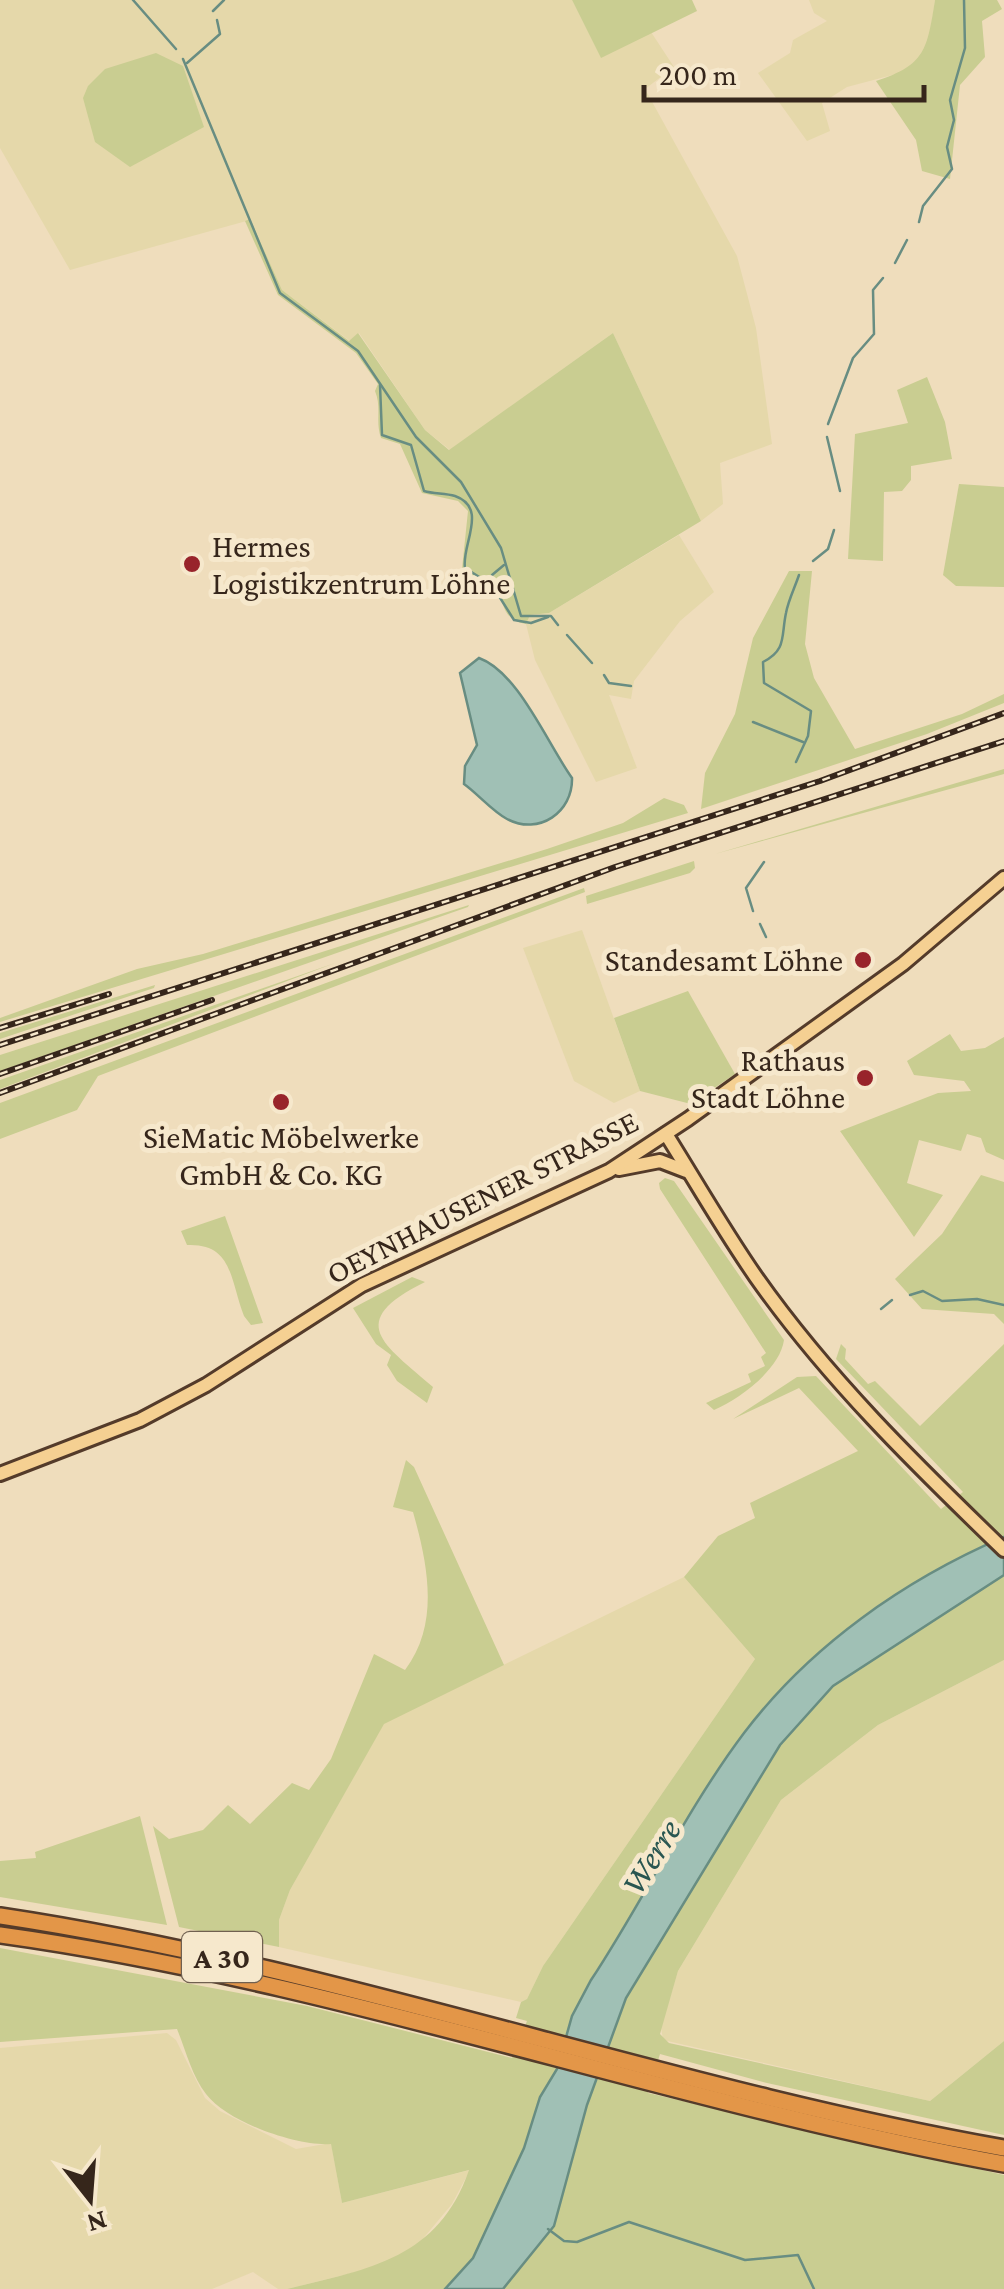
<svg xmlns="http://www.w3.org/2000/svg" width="1004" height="2289" font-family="'Crimson Pro',serif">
<rect width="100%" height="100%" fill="#efddbc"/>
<g fill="#e5d8aa">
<path d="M0 0H572L601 57 651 32 674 67 645 89 737 256 756 328 772 444 720 463 723 504 701 521 613 333 450 450 425 430 359 333 350 341 282 290 250 220 70 270 0 148Z"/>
<path d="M809 0H935L929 41 920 59 900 73 847 87 822 103 830 131 807 141 758 73 790 53 793 40 827 21 814 13Z"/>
<path d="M679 535 714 592 680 621 634 681 631 699 609 695 637 768 596 782 535 660 526 624 529 615 549 613Z"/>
<path d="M582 930 640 1091 614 1103 574 1081 523 948Z"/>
<path d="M684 1577 755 1659 543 1966 527 1999 521 2002 279 1947V1920L290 1890 384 1723Z"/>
<path d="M1004 1660V2041L930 2101 663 2040 661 2027 678 1971 781 1800 878 1725Z"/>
<path d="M167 2033 176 2040 205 2098 220 2111 296 2149 331 2143 342 2203 470 2170 452 2204 421 2241 388 2264 287 2289H278L253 2272 212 2289H0V2048Z"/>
</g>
<g fill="#c9cd91">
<path d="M572 0H692L697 11 601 58Z"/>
<path d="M935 0H997L1002 9 982 21 985 57 960 85 950 179 922 171 916 140 876 81C926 65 927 49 935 0Z"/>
<path d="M156 53 183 66 204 127 130 167 95 142 83 98 88 86 105 69Z"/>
<path d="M250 219 282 290 349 341 358 333 425 430 449 450 613 333 701 521 549 613 530 615 526 624C498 619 508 599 490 586 480 579 470 578 462 569L468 511 458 501 422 493 400 444 381 438C375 421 382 408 375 391L378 384 356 353 278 295 245 221Z"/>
<path d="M927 377 945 422 952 459 911 466V480L902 491 884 492 883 561 848 559 855 434 908 423 897 390Z"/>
<path d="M959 484 1004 487V587L956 586 943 575Z"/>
<path d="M789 571H812L805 644 814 678 855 749 962 714 1004 694V703L927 734 701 809 705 773 735 714 753 638Z"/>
<path d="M1004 769V774L715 854Z"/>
<path d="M664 798 684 805 688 813 0 1022V1018L137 969 203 954 547 849 623 823Z"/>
<path d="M694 861 695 868 690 873 587 904 586 896Z"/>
<path d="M584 888 585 892 98 1076 77 1110 0 1139V1103Z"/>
<path d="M469 905 468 907 0 1071V1055Z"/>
<path d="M335 963 0 1089V1080Z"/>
<path d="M155 985 154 988 0 1039V1033Z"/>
<path d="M688 991 735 1074 691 1104 640 1091 614 1018Z"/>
<path d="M950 1034 961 1051 985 1048 1004 1037V1160L986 1152 981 1138 967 1134 961 1151 919 1140 907 1183 943 1195 914 1237 840 1131 938 1093 971 1091 964 1081 914 1075 907 1061Z"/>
<path d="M981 1175 1004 1182V1324L994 1314 922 1309 895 1279 942 1234Z"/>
<path d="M665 1178 674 1181 784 1340C780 1369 740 1399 714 1410L706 1403 751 1382 748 1374 765 1366 761 1357 766 1353 660 1189 659 1183Z"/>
<path d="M225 1216 263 1323 251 1325 244 1316C230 1280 233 1243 187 1245L181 1231Z"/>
<path d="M412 1277 425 1282C344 1322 384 1344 433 1387L427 1403 397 1381 387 1365 391 1355 376 1344 353 1308Z"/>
<path d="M841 1344 846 1349 845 1359 868 1384 875 1381 920 1426 1004 1344V1537C904 1580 810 1646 744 1733 686 1810 644 1900 590 1980L572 2016 557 2069 540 2097 524 2148 473 2258 445 2289H287C367 2269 438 2260 469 2170L342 2203 331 2144C301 2147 229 2124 206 2094 192 2076 186 2051 177 2029L0 2042V1948L307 2006 512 2058 527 2021 516 2018 521 2002 527 1999 543 1966 755 1659 684 1577 718 1536 755 1518 750 1503 858 1451 799 1388 733 1419 797 1377 816 1376 941 1509 963 1492 836 1359Z"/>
<path d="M406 1460 414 1467 504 1665 384 1724 290 1890 279 1920V1947L179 1927 153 1826 169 1839 203 1830 228 1805 250 1824 292 1783 309 1790 331 1759 374 1654 405 1670C440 1624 428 1565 413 1512L393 1507Z"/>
<path d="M1004 1575V1660L878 1725 781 1800 678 1971 660 2034 669 2043 930 2101 1004 2041V2135L767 2083 660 2054 648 2093 1004 2175V2289H503L554 2226 587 2105 626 1998 780 1745 833 1686Z"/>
<path d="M140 1816 167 1925 0 1897V1861L36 1858 35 1852Z"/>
</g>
<g fill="#a0c0b5" stroke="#688d82" stroke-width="2.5">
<path d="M479 658C518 672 547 743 572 778 573 812 539 836 507 819 492 811 478 794 464 784L465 766 477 745 460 673Z"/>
<path d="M1004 1537V1575L833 1686 780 1745 626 1998 587 2105 554 2226 503 2289H445L473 2258 524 2148 540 2097 557 2069 572 2016 591 1980C644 1900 686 1810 744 1733 810 1646 904 1580 1004 1537Z"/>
</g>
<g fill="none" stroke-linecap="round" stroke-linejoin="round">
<g stroke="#688d82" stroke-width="2.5">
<path d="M133 0 176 49"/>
<path d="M213 11 224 0"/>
<path d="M183 59 280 293 358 351 416 437 461 482 501 548 521 616H551L558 625"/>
<path d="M187 63 220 34 217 20"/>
<path d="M919 222 923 206 952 169 947 147 954 120 950 100 965 48 964 0"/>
<path d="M895 263 907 240"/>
<path d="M380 385 382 435 411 445 424 491C434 494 445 493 455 496 489 508 461 545 465 568L492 585 514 620 531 623 548 617"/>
<path d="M828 424 853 358 874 334 873 290 883 278"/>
<path d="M827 437 840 491"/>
<path d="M813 561 828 549 834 530"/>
<path d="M492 585V575L504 565"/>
<path d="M567 635 592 663"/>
<path d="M604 675 609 683 631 686"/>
<path d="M753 722 803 742"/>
<path d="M796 762 808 736 811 711 764 683 763 662C787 650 781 636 786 613 788 601 795 587 799 575"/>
<path d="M753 911 746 888 764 862"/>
<path d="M760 924 766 937"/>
<path d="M910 1295 923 1291 942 1301 977 1299 1004 1305"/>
<path d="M881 1309 892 1300"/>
<path d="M548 2229 564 2241 577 2242 629 2222 745 2260 798 2255 814 2289"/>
</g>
<g stroke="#543b2a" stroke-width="18">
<g id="major">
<path d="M666 1134C696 1182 724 1231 756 1277 827 1378 916 1465 1004 1550"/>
<path d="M619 1169 660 1161 686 1171"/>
<path d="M0 1474 140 1420 206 1385 362 1285 609 1171 688 1119 903 964 1004 878"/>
</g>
</g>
<g stroke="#543b2a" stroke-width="20">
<g id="highway">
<path d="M0 1916C340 1967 665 2088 1004 2148"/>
<path d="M0 1935C340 1982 666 2102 1004 2164"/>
</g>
</g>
<use href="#major" stroke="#f5d092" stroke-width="12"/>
<use href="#highway" stroke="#e39648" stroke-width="15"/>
<g stroke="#36261b" stroke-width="6">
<g id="rail">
<path d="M0 1028 109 994"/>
<path d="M0 1045 820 781 1004 713"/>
<path d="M0 1074 212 1000"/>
<path d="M0 1093 615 867 1004 741"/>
</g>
</g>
<use href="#rail" stroke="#f6e8cc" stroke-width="2.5" stroke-dasharray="8" stroke-linecap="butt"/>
</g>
<g fill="#98242b" stroke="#f6e8cc" stroke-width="4">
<circle cx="192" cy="564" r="10"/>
<circle cx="863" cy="960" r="10"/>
<circle cx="865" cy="1078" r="10"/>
<circle cx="281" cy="1102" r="10"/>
</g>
<g text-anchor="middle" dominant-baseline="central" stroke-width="10" stroke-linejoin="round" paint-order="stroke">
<rect fill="#f6e8cc" stroke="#706050" stroke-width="2.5" x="182" y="1932" width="80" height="50" rx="8"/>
<g font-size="30" font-weight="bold" fill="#36261b">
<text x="222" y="1957">A 30</text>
</g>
<g font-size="32" fill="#36261b" stroke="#f6e8cc" text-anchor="end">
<text x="212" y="546" text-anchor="start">Hermes<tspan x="212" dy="37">Logistikzentrum Löhne</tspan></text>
<text x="843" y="960">Standesamt Löhne</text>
<text x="845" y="1060">Rathaus<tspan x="845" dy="37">Stadt Löhne</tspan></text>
<text x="281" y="1137" text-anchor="middle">SieMatic Möbelwerke<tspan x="281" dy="37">GmbH &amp; Co. KG</tspan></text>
</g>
<g font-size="32" fill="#36261b" stroke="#f6e8cc">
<text transform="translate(482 1197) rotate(-27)">OEYNHAUSENER STRASSE</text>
</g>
<g font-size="35" font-style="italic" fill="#295651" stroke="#f6e8cc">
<text transform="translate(651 1857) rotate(-58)">Werre</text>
</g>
</g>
<g transform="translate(90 2199) rotate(163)" stroke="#f6e8cc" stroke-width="8" paint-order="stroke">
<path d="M0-8L18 38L0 25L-18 38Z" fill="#36261b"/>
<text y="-15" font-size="28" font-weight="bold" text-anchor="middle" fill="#36261b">N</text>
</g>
<path d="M644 85v15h280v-15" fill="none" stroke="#36261b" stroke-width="5"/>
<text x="659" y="85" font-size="30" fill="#36261b" stroke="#f6e8cc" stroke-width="8" paint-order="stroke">200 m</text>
</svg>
